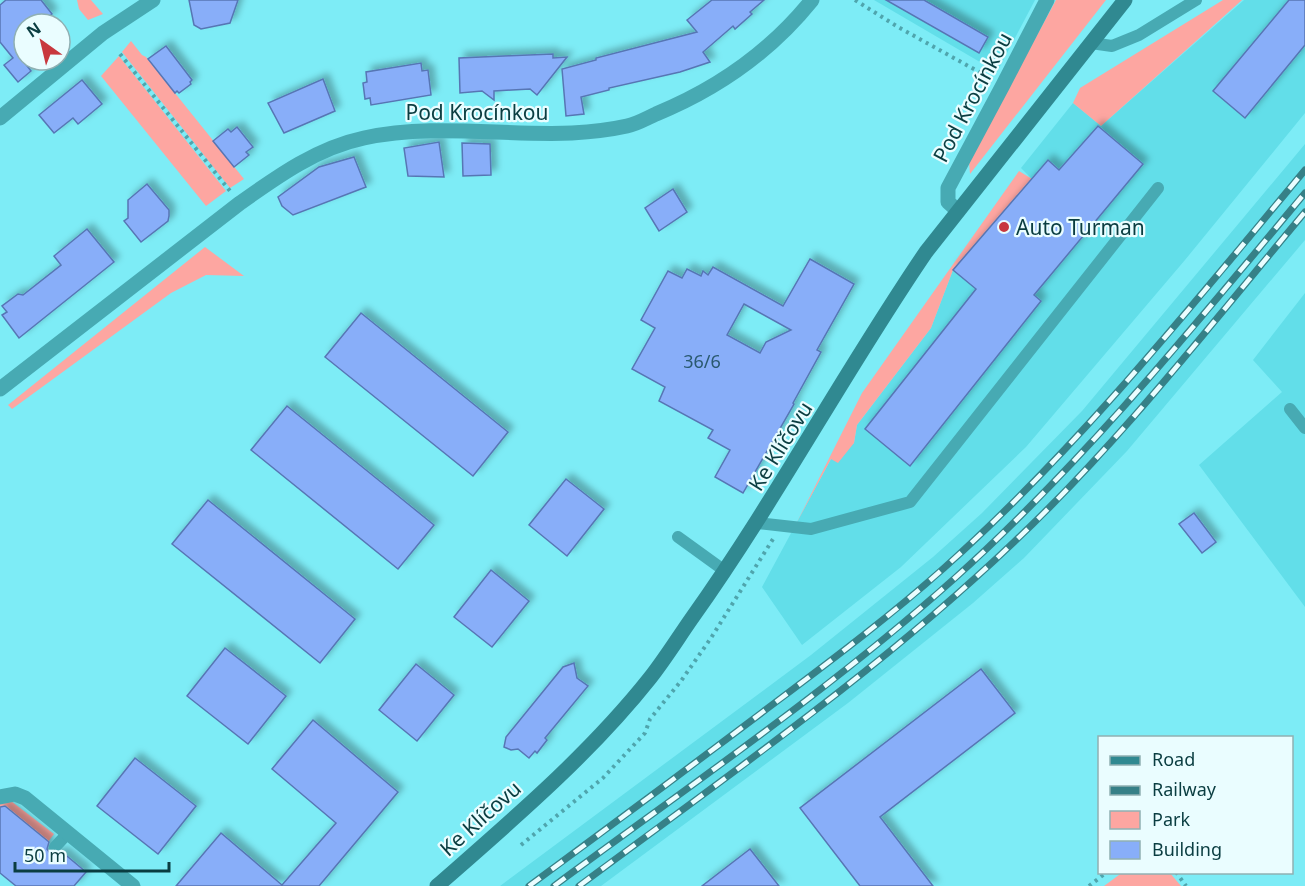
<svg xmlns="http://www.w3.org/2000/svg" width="1305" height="886" font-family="'Noto Sans',sans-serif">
<defs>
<filter id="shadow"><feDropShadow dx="5.5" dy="-5.5" stdDeviation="3" flood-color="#0004"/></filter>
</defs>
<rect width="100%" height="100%" fill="#7decf6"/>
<g fill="#62dee9">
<path d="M874 0H1035L997 72Z"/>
<path d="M1244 0H1305V113L1185 260 1026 447 901 567 802 645 762 587 831 459 854 443 857 425 931 328 953 270 1032 179 1021 168 1073 103 1101 126Z"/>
<path d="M1305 144V240L1127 451 1024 558 973 603 848 703 601 886H500L811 655 933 557 982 513 1082 411Z"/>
<path d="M1305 293V607L1199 465 1282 392 1253 360Z"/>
</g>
<g fill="#fda6a1">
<path d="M77 0H91L103 14 88 20 79 9Z"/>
<path d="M1056 0H1106L970 174 969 161Z"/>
<path d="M1223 0H1242L1101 126 1073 103 1080 88Z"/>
<path d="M131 41 142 55 146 57 244 179 230 188 122 52Z"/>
<path d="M119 56 226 191 206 206 101 76Z"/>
<path d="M1019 171 1032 179 953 270 931 328 857 425 854 443 838 463 831 459 796 524 862 393Z"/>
<path d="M205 247 244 276 206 275 171 293 12 409 8 405Z"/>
<path d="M11 801 54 834 48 842 6 806 0 813V803Z"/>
<path d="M1123 872 1170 873 1181 886H1104Z"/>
</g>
<g fill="#88aef9" stroke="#5776b4" stroke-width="1.5" fill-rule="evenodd" filter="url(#shadow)">
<path d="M6 0H41L52 14 40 24H24V62L31 71 18 82 4 65 13 58 0 42V5Z"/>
<path d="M189 0H238L230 23 201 29 194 25Z"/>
<path d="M712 0H764L750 12 752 14 735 29 733 26 703 52 710 62 680 72 609 88V90L581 97 584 114 566 116 562 69 596 60V58L697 32 687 20Z"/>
<path d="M886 0H924L988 37 979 53Z"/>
<path d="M1289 0H1305V45L1245 118 1213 91Z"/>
<path d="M166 46 192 80 190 82 191 84 179 93 177 91 175 93 148 59Z"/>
<path d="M553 54V58L567 57 537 95 530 89 494 91V100L482 91 460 93 459 58Z"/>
<path d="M421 63 422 71 428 70 431 95 371 105 370 98 365 99 363 83 367 82 366 72Z"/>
<path d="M323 79 335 111 284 133 268 103Z"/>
<path d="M82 80 102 104 78 124 73 118 54 133 39 115Z"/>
<path d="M1098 126 1143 164 1034 295 1041 301 910 466 865 429 976 289 953 270 1048 160 1059 170Z"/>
<path d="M237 127 253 147 246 152 249 155 234 167 213 141 228 129 231 132Z"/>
<path d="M439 142 444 177 408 176 404 148Z"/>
<path d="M462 143 490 144 491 175 463 176Z"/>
<path d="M354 157 366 187 293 215 282 206 278 197 319 167Z"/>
<path d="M147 184 169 210V216L168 221 141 242 124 221 128 218V200Z"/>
<path d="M673 189 687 212 659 231 645 208Z"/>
<path d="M87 229 114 262 19 338 2 315 7 312 2 306 18 294 23 295 61 265 54 256Z"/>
<path d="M810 259 854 284 817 350 821 352 793 403 794 404 743 493 715 477 730 450 708 438 713 430 659 401 665 387 632 369 655 328 641 320 668 271 682 278 687 269 701 276 703 271 708 275 713 267 783 306ZM744 304 791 330 766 342 760 353 727 335Z"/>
<path d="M361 313 508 432 473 476 325 357Z"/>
<path d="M287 406 434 525 398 569 251 450Z"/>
<path d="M566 479 604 509 567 556 529 525Z"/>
<path d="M208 500 355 619 320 663 172 544Z"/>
<path d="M1194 513 1216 542 1202 553 1179 524Z"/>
<path d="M491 570 529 601 492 647 454 617Z"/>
<path d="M225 648 286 696 248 744 187 696Z"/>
<path d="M574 663 577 678 588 686 545 738 547 740 537 753 535 751 529 758 518 749 511 750 504 747 506 737 563 667Z"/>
<path d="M416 664 454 695 417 741 379 710Z"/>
<path d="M981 669 1015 713 880 817 933 886H860L800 808Z"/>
<path d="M313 720 398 792 319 886H176L221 833 282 885 336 823 272 769Z"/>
<path d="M135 758 196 806 158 854 97 806Z"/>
<path d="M5 806 49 842 47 849 50 853 57 855 62 852 86 872 74 886H16L0 873V807Z"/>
<path d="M750 849 779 886H702Z"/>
</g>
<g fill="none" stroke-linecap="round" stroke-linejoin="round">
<g stroke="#4fa5ad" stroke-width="4" stroke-dasharray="3 4.5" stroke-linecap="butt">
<path d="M855 0 898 27 990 78"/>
<path d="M120 54 230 191"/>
<path d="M521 845 603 778 645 733 650 719 681 681 711 638 773 539"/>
<path d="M1176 872 1186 886"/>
<path d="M1089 886 1107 872"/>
</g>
<g stroke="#47aab3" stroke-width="12">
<path d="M1091 43 1112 46 1139 35 1196 0"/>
<path d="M1290 409 1305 428"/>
<path d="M757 523 811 529 910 502 1158 188"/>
<path d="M678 537 725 571"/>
<path d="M55 847 68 833"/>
</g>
<g stroke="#47aab3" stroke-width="15">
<path d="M0 118 103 33 153 0"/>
<path d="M958 211 948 202V188L1003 85 1047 0"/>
<path d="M0 389 240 203C278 176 317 148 364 138 433 123 503 136 572 133 590 132 609 130 627 126 637 124 647 118 656 114 717 89 771 51 812 0"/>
<path d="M0 797 15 794 25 798 133 886"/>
</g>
<path stroke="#308991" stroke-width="15" d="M437 886C511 821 589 755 650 678 665 659 678 638 692 618 776 500 844 372 926 252L1125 0"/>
<g stroke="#368087" stroke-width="7">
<g id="rail">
<path d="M529 886C608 828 686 770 764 711 825 665 887 619 944 568 1078 448 1190 308 1305 170"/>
<path d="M554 886C689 786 830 690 955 578 1085 461 1194 326 1305 193"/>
<path d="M579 886C727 776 880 670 1014 542 1121 441 1211 324 1305 212"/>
</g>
</g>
<use href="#rail" stroke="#eafdff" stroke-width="4.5" stroke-dasharray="14" stroke-linecap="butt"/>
</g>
<circle fill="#c8383e" stroke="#eafdff" stroke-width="2" cx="1004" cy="227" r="6"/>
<g text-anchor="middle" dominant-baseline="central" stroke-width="4.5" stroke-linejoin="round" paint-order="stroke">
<g font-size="18" fill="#2a596f">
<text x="702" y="361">36/6</text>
</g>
<g font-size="21" fill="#0a3d41" stroke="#eafdff">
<text transform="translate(972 97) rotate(-62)">Pod Krocínkou</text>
<text x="477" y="112">Pod Krocínkou</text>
<text transform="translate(780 446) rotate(-58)">Ke Klíčovu</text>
<text transform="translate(480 818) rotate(-42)">Ke Klíčovu</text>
</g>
<g font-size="21" fill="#0a3d41" stroke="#eafdff" text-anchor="start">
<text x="1016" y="227">Auto Turman</text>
</g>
</g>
<rect x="1098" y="736" width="195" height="138" fill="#eafdff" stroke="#90b0b3" stroke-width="1.5"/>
<rect x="1110" y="756" width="30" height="9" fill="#308991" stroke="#90b0b3" stroke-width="1.5"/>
<text x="1152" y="766" font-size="18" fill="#0a3d41">Road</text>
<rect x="1110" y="786" width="30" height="9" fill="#368087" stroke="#90b0b3" stroke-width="1.5"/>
<text x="1152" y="796" font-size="18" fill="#0a3d41">Railway</text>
<rect x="1110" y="811" width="30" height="18" fill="#fda6a1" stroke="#90b0b3" stroke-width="1.5"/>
<text x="1152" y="826" font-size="18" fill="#0a3d41">Park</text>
<rect x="1110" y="841" width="30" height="18" fill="#88aef9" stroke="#90b0b3" stroke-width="1.5"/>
<text x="1152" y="856" font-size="18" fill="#0a3d41">Building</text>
<g transform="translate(42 42) rotate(326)"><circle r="28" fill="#eafdff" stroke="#90b0b3" stroke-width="1.5"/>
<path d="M0-4.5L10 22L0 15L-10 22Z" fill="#c8383e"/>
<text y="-9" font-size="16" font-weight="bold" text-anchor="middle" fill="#0a3d41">N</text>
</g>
<path d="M15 862v9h154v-9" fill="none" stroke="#0a3d41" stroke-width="3"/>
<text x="24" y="862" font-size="18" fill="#0a3d41" stroke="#eafdff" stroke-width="4.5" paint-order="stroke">50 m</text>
</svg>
